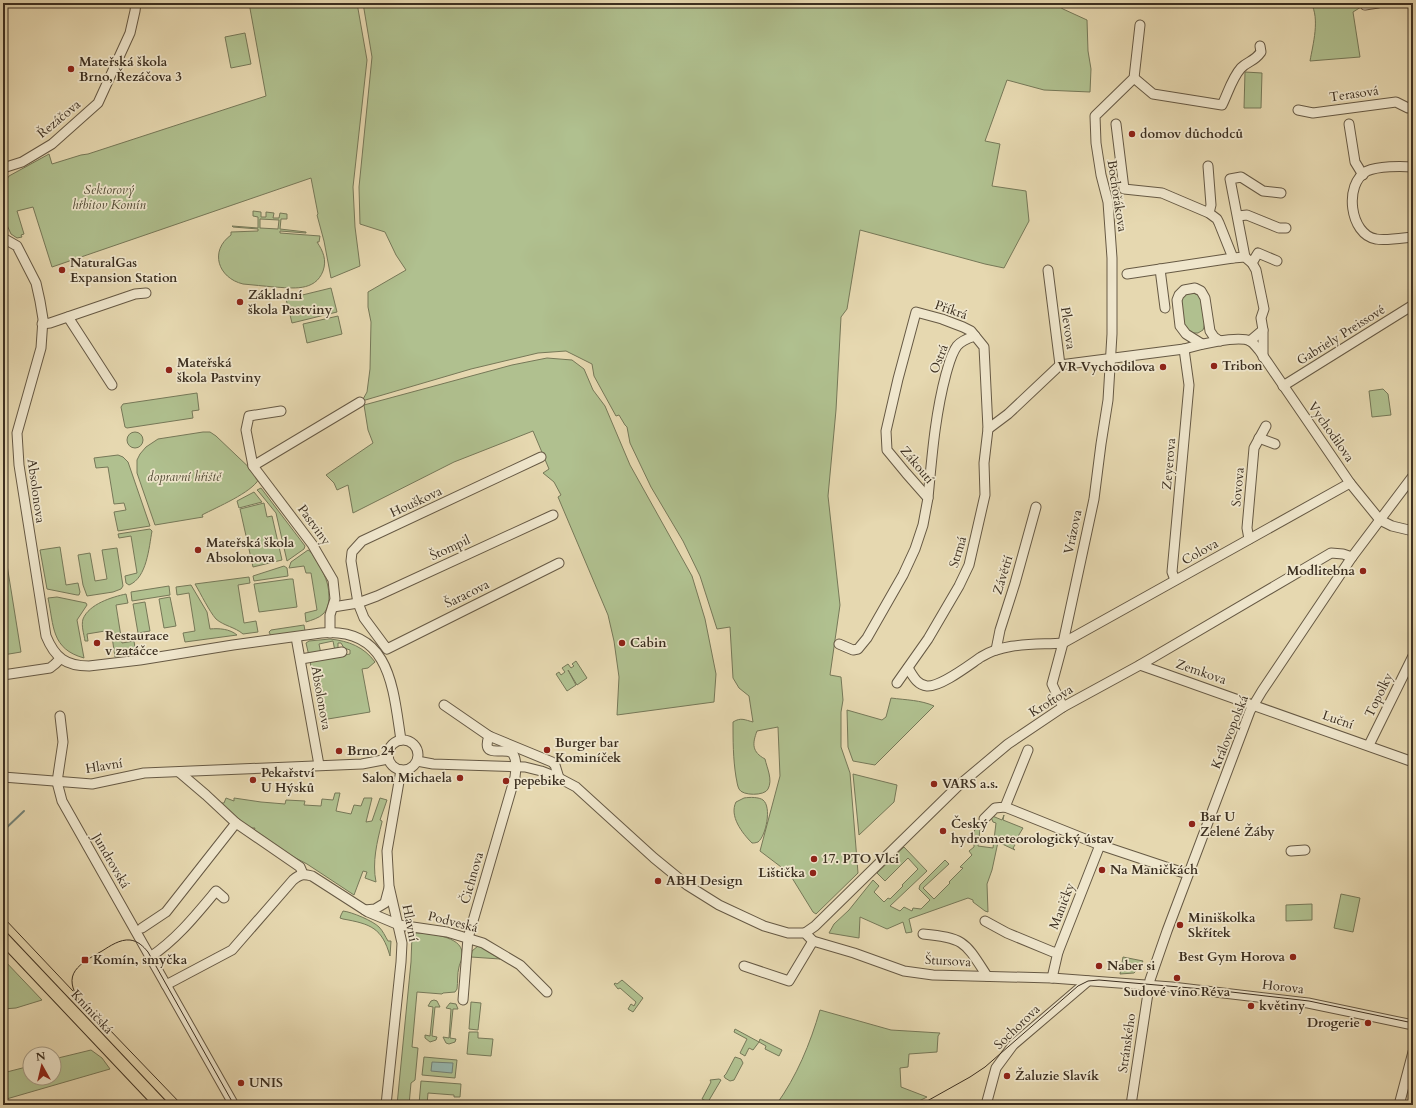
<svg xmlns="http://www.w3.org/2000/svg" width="1416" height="1108" font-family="Cardo,serif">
<rect width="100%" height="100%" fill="#e6d8b0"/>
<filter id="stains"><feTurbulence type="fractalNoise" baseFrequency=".005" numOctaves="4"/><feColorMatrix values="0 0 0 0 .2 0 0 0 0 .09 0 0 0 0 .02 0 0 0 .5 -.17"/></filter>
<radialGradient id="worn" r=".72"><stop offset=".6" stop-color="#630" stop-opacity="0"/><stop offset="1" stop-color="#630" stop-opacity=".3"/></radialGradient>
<g fill="#b0c08f" stroke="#767858" fill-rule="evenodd">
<path d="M249 3H357L367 60 353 187 355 227 360 266 331 278 324 241 317 215 318 214 311 178 52 267 33 207 17 211 24 234 21 235 22 237 17 238 11 234 6 223 7 203V179L9 176 49 154 52 164 81 155 88 154 266 96Z"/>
<path d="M363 3H1054L1063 9 1087 20 1088 51 1091 69 1090 92 1044 90 1007 80 985 141 1000 144 992 186 1026 191 1029 221 1004 268 985 264 860 230 847 309 841 317 836 410 828 496 840 605 830 675 841 677 843 700 841 712V747L850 773 858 873 816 914 813 912 789 873 760 851 780 776 778 727 757 731C752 744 752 752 765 759 767 768 773 780 768 789 765 796 742 796 739 789 737 785 737 781 736 777 733 758 733 741 733 722 741 717 745 720 753 722L749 696 739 688 733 678 730 627 717 629 700 576 683 541 651 487 630 443 627 427 625 425 619 415 616 416 594 376 592 364 566 351 538 353 471 369 362 401 367 392 370 369 371 322 368 307V292L406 270 396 255 385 232 360 224 359 187 372 57Z"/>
<path d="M1311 3H1354L1360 4 1361 7 1353 12 1360 57 1310 61C1313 44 1320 19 1311 3Z"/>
<path d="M245 33 251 64 231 68 225 37Z"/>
<path d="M1245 72 1262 73 1261 108H1244Z"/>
<path d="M253 211 261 212V217H266V212L274 213 273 218H279L280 213 287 214V219H281L280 229 306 232V233L280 231V233L320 236 319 242H317C323 251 327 260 323 271 315 292 292 288 274 287 264 286 253 285 243 284 218 278 209 251 231 235V232L258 231V229L233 227 232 226 258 228V217L253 216ZM260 219 279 220 278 229 260 228Z"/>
<path d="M331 288 337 312 292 323 286 299Z"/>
<path d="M1193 293C1196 294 1199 295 1201 298 1204 304 1206 324 1203 330L1198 333H1190L1184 324 1181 303 1183 296 1187 294Z"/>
<path d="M338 316 342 334 307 343 303 324Z"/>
<path d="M547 358 572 360 584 369 593 390 605 406 630 465 692 576 705 619 716 674 714 702 617 715 619 677 614 641 608 615 558 497 561 495 554 482 543 473 549 469 533 431 454 462 353 513 348 485 337 490 334 483 326 475 373 443 368 430 364 405 512 365Z"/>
<path d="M1383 389 1388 394 1391 415 1372 417 1369 391Z"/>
<path d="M197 393 199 410 192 411 193 418 127 428 125 427 121 407 123 404Z"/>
<circle cx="135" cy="440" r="8"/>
<path d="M203 432H210L216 436 257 475 259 479C251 493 217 507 202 515L203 517 155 525 137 473V460L140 454 146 447 158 439Z"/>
<path d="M118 455 123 457 128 462 150 526 118 531 114 512 126 510 124 503 114 504 108 467 96 468 94 458Z"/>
<path d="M261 488 305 546 304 549 287 561 276 513 259 492 257 490Z"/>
<path d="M254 492 262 502 239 508 237 501Z"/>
<path d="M264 503 267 517 272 516 282 560 253 567 240 509Z"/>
<path d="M150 529 152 531C149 547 147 578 129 585L126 583 125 576 137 573 131 536 119 538 118 534Z"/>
<path d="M3 540 21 652 3 655Z"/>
<path d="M60 547 66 585 78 583 80 592 79 595H77L47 589 40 550Z"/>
<path d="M117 548 123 586 121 589 113 592 87 596 83 585 78 555 90 553 95 581 107 579 102 550Z"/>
<path d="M308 550 311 552C320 567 329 578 329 597 329 603 328 609 323 614 319 618 312 620 306 622L305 613 317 610 311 573H306L304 566 289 568 291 562Z"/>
<path d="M284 566 287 568 288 576 254 581 253 576Z"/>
<path d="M249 577 250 583 238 585 244 623 256 621 258 632 243 634C235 627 224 626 216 619 209 611 201 594 195 584Z"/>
<path d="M290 579H293L297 607 259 612 254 584Z"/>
<path d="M191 585 207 612 210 629C219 628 230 629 237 635L185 642 183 633 195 631 189 593 177 595 176 587Z"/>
<path d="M169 586 170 595 132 601 131 592Z"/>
<path d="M126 594 128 603 116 605 122 643 134 641 136 654 115 657 111 630 87 634 88 641H85C84 634 81 626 83 619 89 604 112 597 126 594Z"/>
<path d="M57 597 86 603 87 605 77 620 84 658C51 649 54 626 48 598Z"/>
<path d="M170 597 176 626 164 628 159 599Z"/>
<path d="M145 602 150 631 138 633 133 604Z"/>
<path d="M304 625 305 631 271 636 269 632 271 630Z"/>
<path d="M330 639C349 641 364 647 375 662L368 668 362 669 370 712 322 720V718H320L310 661 350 654V650L344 648 341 643H338V648L335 651 333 641 319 644 321 654 309 656 306 643 309 641Z"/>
<path d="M576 661 587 678 577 685 568 670 576 685 567 691 556 674 559 672 561 675 565 672 562 668 568 664 571 668 574 666 572 664Z"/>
<path d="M891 698C906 700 921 700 934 706L875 765 853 761 848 747 847 710 882 720 886 717Z"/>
<path d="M853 774 897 785 894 802 859 835Z"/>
<path d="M335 793H340L336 811 351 814 354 805 361 806 364 798H372L366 822 372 821 380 798 387 800 380 820 382 821V822C377 842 372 862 376 882L365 878 367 872 363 871 354 895 307 864 290 855 254 831 255 828C242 829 229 812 221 804V803H224L226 798 234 801V798L261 802 285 804 286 800 305 801 304 805 321 806 322 799 333 800Z"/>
<path d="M744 798C750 797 759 797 763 800 772 807 766 836 758 842 755 843 754 843 752 843 742 833 729 816 736 802Z"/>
<path d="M990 815 1002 820 1004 815 1003 820 1023 828 1017 838 1011 836 1010 838 1008 837 1006 841 1015 845 1013 848 1015 850 998 842 992 870 987 884 988 912 985 911 973 902V900L968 898 909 919 912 932 906 933 903 922 887 929 860 917 859 938 829 933 834 924 849 910 873 880 879 886 874 892 884 902 888 898 890 899 903 886 902 885 918 869 908 858 885 881 877 873 904 847 927 871 890 906 900 911 904 907 912 911 913 908 921 909 930 900 919 889 920 885 945 860 949 864 923 888 934 899 950 883 949 882 963 868 960 867 972 855 969 851 974 847V831L986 820 987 822 984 829H980L978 846 993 848 996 823 993 822Z"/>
<path d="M1341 894 1360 898 1353 932 1334 928Z"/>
<path d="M1312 904V920L1286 921V905Z"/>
<path d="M343 911C352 912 373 921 379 927 383 931 385 936 388 941H391L390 956C382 928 371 924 343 919L340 918 341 915Z"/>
<path d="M415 933C428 933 462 936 462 953 463 959 460 962 459 967 457 974 458 982 457 989L455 992 443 993 442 994 417 992 412 1047 418 1048 415 1080 411 1083 409 1105H397L411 962 412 935Z"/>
<path d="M478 946 481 947 500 959 471 957 472 951Z"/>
<path d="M1123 957 1143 961 1139 968 1134 973 1120 974Z"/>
<path d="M3 959 42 1000 16 1008 3 1009Z"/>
<path d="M622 980 643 998 633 1012 628 1009 631 1004 634 1006 636 1002 620 988 618 989 614 984 615 983 617 984Z"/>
<path d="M434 1000 437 1001 440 1007H435L432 1036 437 1037 436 1040 430 1042 425 1038V1035L430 1036 433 1007 428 1006 431 1001Z"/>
<path d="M471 1002 481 1003 478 1030 469 1029Z"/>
<path d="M450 1003 456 1004 458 1009H453L450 1038 456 1039 455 1042 449 1044 446 1043 443 1037 449 1038 451 1009 446 1008Z"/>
<path d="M820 1010 891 1030 940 1033 938 1036 937 1052 909 1054 908 1067 900 1068 901 1087 927 1097 911 1105H776C797 1076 810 1044 820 1010Z"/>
<path d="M735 1029 759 1042 760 1039 782 1050 779 1056 765 1049 766 1046 759 1042 753 1050 749 1048 745 1056 740 1053 747 1039 734 1032Z"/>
<path d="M469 1032H478V1038L493 1039 491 1056 467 1054Z"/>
<path d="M91 1050 102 1058 110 1069 3 1100V1073L30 1066V1078H54V1059Z"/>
<path d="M424 1057 457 1060 455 1078 422 1075Z"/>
<path d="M735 1057 741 1059 743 1063 734 1080 730 1081 725 1078 724 1076 726 1074Z"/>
<path d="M719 1079 721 1080 708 1102 702 1099 711 1082 710 1080Z"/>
<path d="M421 1081 461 1084 460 1097H454V1095L428 1093 427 1105 419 1104Z"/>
</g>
<path fill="#97b9b1" stroke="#738277" d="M432 1062 453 1063 452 1073 431 1071Z"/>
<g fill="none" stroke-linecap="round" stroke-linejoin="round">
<path stroke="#738277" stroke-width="2" d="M3 831 24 811"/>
<g stroke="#665944" stroke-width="11">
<g id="minor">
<path d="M1365 5 1378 3"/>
<path d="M1134 78 1153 94 1222 105C1228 93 1232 78 1241 68 1248 61 1254 62 1261 52L1260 46"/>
<path d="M1298 110 1313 113 1396 102 1408 108H1413"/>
<path d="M1116 124 1124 189 1162 193 1209 213 1217 219 1219 223 1233 258"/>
<path d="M1349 124 1355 162 1363 175"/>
<path d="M1208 166 1211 205 1209 213"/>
<path d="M1413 167C1401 166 1378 166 1367 171 1343 184 1350 235 1376 239 1385 241 1403 238 1413 237"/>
<path d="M3 168 22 162 52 144 98 103 130 33 135 11 136 3"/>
<path d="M1238 216 1247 215 1279 228H1286"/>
<path d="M3 238 17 246 36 283 40 301 43 319 41 348 17 433 19 465 46 636C55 658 66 666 89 666L140 660 233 645 321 633C391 627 393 689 401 740"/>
<path d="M1245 257 1230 179 1241 177 1263 191 1281 193"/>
<path d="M1252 263 1258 253 1277 261"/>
<path d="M1160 269 1165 308"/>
<path d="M1048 270 1060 365"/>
<path d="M1127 274 1233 258 1245 257 1252 263 1256 270 1264 309 1261 318 1263 330 1250 341"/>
<path d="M68 317 112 385"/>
<path d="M42 324 50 323 135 294 146 293"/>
<path d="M1263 330V357"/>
<path d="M1202 344 1186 334 1180 326 1177 300 1179 295 1184 290 1195 288 1201 291 1205 298 1210 331 1214 337 1220 341"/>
<path d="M1060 365 1184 349C1197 345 1238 335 1250 341 1254 343 1256 347 1259 350L1350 483 1380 520 1392 526 1413 531"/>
<path d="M1283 386 1413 305"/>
<path d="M281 411 249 416 246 430 253 466 312 544 333 580 335 599 330 615V633"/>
<path d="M988 429 1008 414 1060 365"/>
<path d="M1259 438 1275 444"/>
<path d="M541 457 362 541 352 552 351 561 358 603 364 618 387 649 559 563"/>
<path d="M253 466 360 402"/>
<path d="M928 498C932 456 935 415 946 374 949 364 951 354 957 346 962 340 969 338 975 336"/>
<path d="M1249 539 1247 528 1254 448 1266 426"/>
<path d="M1175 580 1172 572 1189 385 1184 349"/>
<path d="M333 607 358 603 377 596 553 515"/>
<path d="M296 637 319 765"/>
<path d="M839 644 853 650 858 649 867 638 903 575 915 549 923 525 928 498 906 473 887 450 886 431 898 379 916 312 942 319 963 327 971 331 984 347 988 429 984 463 985 495 969 565 959 586 928 639 897 683"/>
<path d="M996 650 1000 630 1015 583 1036 507"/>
<path d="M301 659 342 652"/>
<path d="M1140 665 1413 762"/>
<path d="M908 668C913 676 917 685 927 686 941 687 969 665 981 657 1005 642 1036 645 1063 643L1350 483"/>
<path d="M3 675 50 668 55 664 60 659"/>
<path d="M444 705 489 736 552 762 555 765 559 778"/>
<path d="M1063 707 1052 684 1063 643 1094 499 1101 444 1108 400 1112 334V258L1108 202 1101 175 1096 143 1095 116 1134 78 1140 25"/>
<path d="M60 716 63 742 57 782 62 801 234 1105"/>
<circle cx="403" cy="755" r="15"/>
<path d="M1369 745 1413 656"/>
<path d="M417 761 433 764 525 767 541 771 559 778 576 787 654 858 687 885 719 905 764 926 788 933H805L813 941 854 953 904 971 933 975 1052 978 1172 987 1308 1003 1413 1025"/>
<path d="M179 772 206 795 236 823 300 867 303 874"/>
<path d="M3 777 92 784 144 773 362 764 388 759"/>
<path d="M1005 807 1100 845 1181 872 1188 873"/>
<path d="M984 819 995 808 1005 807 1028 750"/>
<path d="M1291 851 1305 850"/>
<path d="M365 910 375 909 385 903 389 888"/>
<path d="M985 921 1007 933 1053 952H1058"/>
<path d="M142 928 166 912 236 823"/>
<path d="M805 933 815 926 958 786 1008 744 1063 707 1140 665 1331 553 1343 554 1352 557"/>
<path d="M923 934C965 938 965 942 987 976"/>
<path d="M150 957C176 940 196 915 216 891L224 898"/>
<path d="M744 966 789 981 813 941"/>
<path d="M1052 978 1058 952 1100 845"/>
<path d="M166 985 232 950 293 880C300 874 303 874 312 876L368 912 399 925 447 932 483 943 520 965 547 992"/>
<path d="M463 1000 468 938 515 777C516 770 517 760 513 754 506 745 480 761 489 736"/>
<path d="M386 1105 401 962 402 943 389 886 387 851 401 770"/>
<path d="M986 1105 996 1068 1013 1045 1088 981"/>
<path d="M1131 1105 1150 980 1167 931 1250 711 1262 691 1352 557 1413 476"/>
<path d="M1399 1105 1413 1052"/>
</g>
</g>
<g stroke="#3c2f20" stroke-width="14">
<path id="major" d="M3 938 161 1105"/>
</g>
<use href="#minor" stroke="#efe6cc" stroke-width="9"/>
<use href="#major" stroke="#e6d8b0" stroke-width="12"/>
<g stroke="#3c2f20" stroke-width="1">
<path d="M3 917 73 991"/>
<path d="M82 1001 182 1105"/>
<path d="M84 1007C61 977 73 967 102 951 110 946 120 939 130 940 138 941 143 946 148 952L234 1105"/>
<path d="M920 1105 970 1077 985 1067 1078 986 1088 981 1099 980 1214 990 1309 1001 1413 1023"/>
</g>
</g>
<g fill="#8f2418" stroke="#efe6cc" stroke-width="1.5">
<circle cx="71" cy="69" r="4"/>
<circle cx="1132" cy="134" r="4"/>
<circle cx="62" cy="270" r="4"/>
<circle cx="240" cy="302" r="4"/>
<circle cx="1214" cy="366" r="4"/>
<circle cx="1163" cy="367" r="4"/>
<circle cx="169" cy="370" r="4"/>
<circle cx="198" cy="550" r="4"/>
<circle cx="1363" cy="571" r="4"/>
<circle cx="97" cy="643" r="4"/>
<circle cx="622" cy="643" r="4"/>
<circle cx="547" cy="750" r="4"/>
<circle cx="339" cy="751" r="4"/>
<circle cx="460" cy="778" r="4"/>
<circle cx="253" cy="780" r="4"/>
<circle cx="506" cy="781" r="4"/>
<circle cx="934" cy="784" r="4"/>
<circle cx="1192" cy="824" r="4"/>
<circle cx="943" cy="831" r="4"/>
<circle cx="814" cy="859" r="4"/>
<circle cx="1102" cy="870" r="4"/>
<circle cx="813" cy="873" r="4"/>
<circle cx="658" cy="881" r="4"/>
<circle cx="1180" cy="925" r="4"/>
<circle cx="1293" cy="957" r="4"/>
<rect x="81" y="956" width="8" height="8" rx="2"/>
<circle cx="1099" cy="966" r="4"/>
<circle cx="1177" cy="978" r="4"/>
<circle cx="1251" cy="1006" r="4"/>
<circle cx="1368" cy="1023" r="4"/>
<circle cx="1007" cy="1076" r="4"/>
<circle cx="241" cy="1083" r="4"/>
</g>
<g text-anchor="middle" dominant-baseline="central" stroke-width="3.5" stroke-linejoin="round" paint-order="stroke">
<g font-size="13" font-weight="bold" fill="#3c2f20" stroke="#efe6cc" text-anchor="start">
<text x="79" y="62">Mateřská škola<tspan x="79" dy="15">Brno, Řezáčova 3</tspan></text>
<text x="1140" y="134">domov důchodců</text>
<text x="70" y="263">NaturalGas<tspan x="70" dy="15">Expansion Station</tspan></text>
<text x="248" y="295">Základní<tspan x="248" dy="15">škola Pastviny</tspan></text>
<text x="177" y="363">Mateřská<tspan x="177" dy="15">škola Pastviny</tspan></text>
<text x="1222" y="366">Tribon</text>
<text x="1155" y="367" text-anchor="end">VR Vychodilova</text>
<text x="206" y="543">Mateřská škola<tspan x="206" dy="15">Absolonova</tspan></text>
<text x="1355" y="571" text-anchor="end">Modlitebna</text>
<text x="105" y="636">Restaurace<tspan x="105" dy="15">v zatáčce</tspan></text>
<text x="630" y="643">Cabin</text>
<text x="555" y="743">Burger bar<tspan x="555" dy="15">Kominíček</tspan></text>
<text x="347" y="751">Brno 24</text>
<text x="261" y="773">Pekařství<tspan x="261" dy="15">U Hýsků</tspan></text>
<text x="452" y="778" text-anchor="end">Salon Michaela</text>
<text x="514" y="781">pepebike</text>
<text x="942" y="784">VARS a.s.</text>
<text x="1200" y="817">Bar U<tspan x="1200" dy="15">Zelené Žáby</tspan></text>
<text x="951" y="824">Český<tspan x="951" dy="15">hydrometeorologický ústav</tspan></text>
<text x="822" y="859">17. PTO Vlci</text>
<text x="1110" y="870">Na Maničkách</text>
<text x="805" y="873" text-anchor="end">Lištička</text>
<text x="666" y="881">ABH Design</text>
<text x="1188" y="918">Miniškolka<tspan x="1188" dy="15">Skřítek</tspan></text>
<text x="1285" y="957" text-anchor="end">Best Gym Horova</text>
<text x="93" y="960">Komín, smyčka</text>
<text x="1107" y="966">Naber si</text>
<text x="1177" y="992" text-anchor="middle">Sudové víno Réva</text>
<text x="1259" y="1006">květiny</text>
<text x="1360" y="1023" text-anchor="end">Drogerie</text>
<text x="1015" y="1076">Žaluzie Slavík</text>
<text x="249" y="1083">UNIS</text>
</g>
<g font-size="13" fill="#3c2f20" stroke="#efe6cc">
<text transform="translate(1354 94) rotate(-8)">Terasová</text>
<text transform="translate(59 119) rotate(-40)">Řezáčova</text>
<text transform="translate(1117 196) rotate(81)">Bochořákova</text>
<text transform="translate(951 310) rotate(19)">Příkrá</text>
<text transform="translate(1068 328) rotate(82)">Plevova</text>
<text transform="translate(1341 335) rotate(-32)">Gabriely Preissové</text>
<text transform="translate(939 359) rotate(-69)">Ostrá</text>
<text transform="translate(1331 432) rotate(55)">Vychodilova</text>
<text transform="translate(1169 464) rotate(-85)">Zeyerova</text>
<text transform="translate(917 465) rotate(50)">Zákoutí</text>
<text transform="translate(1238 487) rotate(-85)">Sovova</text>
<text transform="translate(36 491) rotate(82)">Absolonova</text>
<text transform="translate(416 502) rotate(-25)">Houškova</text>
<text transform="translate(314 525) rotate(54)">Pastviny</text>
<text transform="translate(1073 532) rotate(-78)">Vrázova</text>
<text transform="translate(450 548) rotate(-25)">Štompil</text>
<text transform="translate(958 552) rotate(-73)">Strmá</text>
<text transform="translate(1200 552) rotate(-29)">Colova</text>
<text transform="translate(1003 575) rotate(-73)">Závětří</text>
<text transform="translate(467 594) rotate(-26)">Šaracova</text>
<text transform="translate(1201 672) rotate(19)">Zemkova</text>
<text transform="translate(1379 695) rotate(-64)">Topolky</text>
<text transform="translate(321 698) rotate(80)">Absolonova</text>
<text transform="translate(1051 701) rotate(-32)">Kroftova</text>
<text transform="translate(1338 720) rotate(19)">Luční</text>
<text transform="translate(1230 732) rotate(-68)">Královopolská</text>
<text transform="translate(104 766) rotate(-9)">Hlavní</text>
<text transform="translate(111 861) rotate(60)">Jundrovská</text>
<text transform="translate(472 878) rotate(-74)">Čichnova</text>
<text transform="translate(1062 906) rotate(-69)">Maničky</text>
<text transform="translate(453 922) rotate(14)">Podveská</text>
<text transform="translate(410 923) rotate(79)">Hlavní</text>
<text transform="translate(948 961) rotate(3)">Štursova</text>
<text transform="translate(1283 987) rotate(7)">Horova</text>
<text transform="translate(92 1012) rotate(47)">Kníničská</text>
<text transform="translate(1017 1027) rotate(-44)">Sochorova</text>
<text transform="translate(1127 1043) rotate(-82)">Stránského</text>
</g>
<g font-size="13" font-style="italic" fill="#534c36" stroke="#efe6cc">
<text x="109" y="190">Sektorový<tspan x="109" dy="15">hřbitov Komín</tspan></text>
<text x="184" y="477">dopravní hřiště</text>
</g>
</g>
<rect width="1416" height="1108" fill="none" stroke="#e6d8b0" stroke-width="16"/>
<rect x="4" y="4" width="1408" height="1100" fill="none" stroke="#3c2f20" stroke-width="2"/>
<rect x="8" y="8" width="1400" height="1092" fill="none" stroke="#3c2f20"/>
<g transform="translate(42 1066) rotate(352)"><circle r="19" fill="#efe6cc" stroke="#a79d87"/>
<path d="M0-3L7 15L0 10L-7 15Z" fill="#8f2418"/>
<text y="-6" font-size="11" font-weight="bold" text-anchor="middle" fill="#3c2f20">N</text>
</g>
<rect width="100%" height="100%" filter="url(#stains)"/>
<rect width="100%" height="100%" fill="url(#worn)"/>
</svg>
